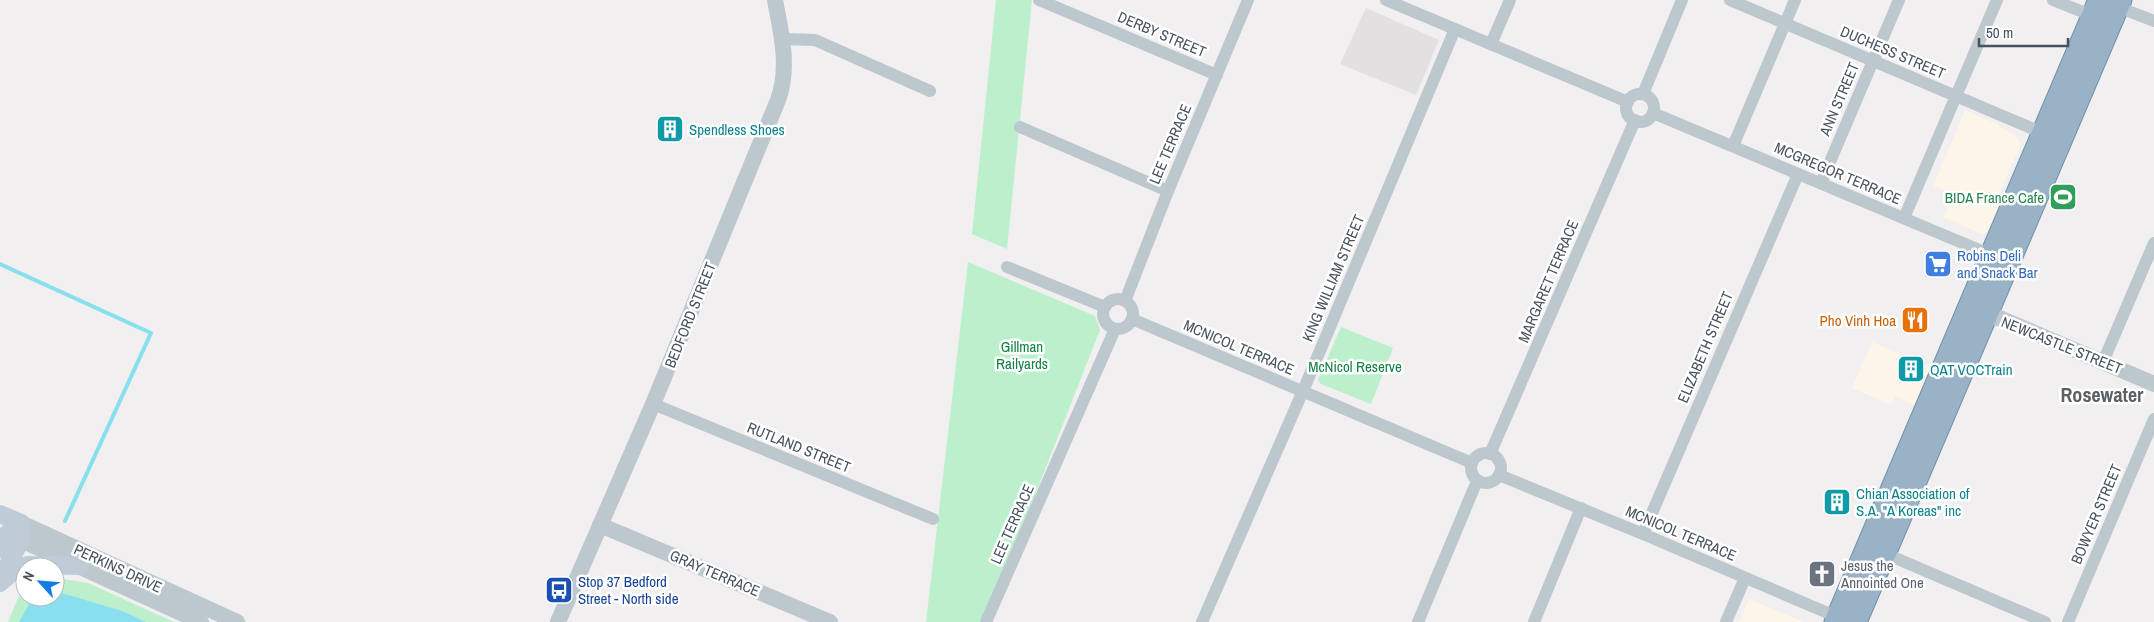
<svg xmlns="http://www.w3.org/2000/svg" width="2154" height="622" font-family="'Archivo Narrow',sans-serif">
<rect width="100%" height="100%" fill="#f1efef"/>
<g fill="#fcf5e8">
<path d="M1965 110 1995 123 2016 136 2021 144 1996 201 2000 213 1993 230 1982 234 1943 217 1953 194 1933 186Z"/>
<path d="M1872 342 1935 369 1919 407 1895 396 1891 405 1852 388Z"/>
<path d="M1749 599 1804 622H1739Z"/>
</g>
<path fill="#e2e0e1" d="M1366 8 1439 40 1416 95 1340 64Z"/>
<g fill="#bcf0cd">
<path d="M996 0H1032L1007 249 972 234Z"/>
<path d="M968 262 1095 316 1100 330 985 622H926Z"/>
<path d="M1341 327 1393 348 1371 404 1321 384 1318 380Z"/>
<path d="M63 579 88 583 174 622H8L18 598 25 591V597H55V580Z"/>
</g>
<path fill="#88dfee" d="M55 591 122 611 146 622H19L32 599 35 597H55Z"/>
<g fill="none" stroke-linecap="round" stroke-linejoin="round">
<path stroke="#88dfee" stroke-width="4" d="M0 264 151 333 65 521"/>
<g stroke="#7090ab" stroke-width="23">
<g id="trunk">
<path d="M1835 622 2099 0"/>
<path d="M1856 622 2121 0"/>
</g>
</g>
<g stroke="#bcc7ce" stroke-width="12">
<path d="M1039 0 1217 75"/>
<path d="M1386 0 1628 102"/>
<path d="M1730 0 2043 133"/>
<path d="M2053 0 2093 16"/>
<path d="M2118 7 2154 21"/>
<path d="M782 39 815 40 930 91"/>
<path d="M1491 44 1510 0"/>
<path d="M1643 94 1682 0"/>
<circle cx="1640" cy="108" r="14"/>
<path d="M1653 113 1996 257"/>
<path d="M1020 127 1168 191"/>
<path d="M1733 146 1795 0"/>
<path d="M1821 183 1899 0"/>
<path d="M1904 218 1997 0"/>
<path d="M1007 267 1105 307"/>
<circle cx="1118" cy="314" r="15"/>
<path d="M1125 301 1168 191 1248 0"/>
<path d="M1132 319 1472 463"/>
<path d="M2103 362 2154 243"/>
<path d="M653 404 933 519"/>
<circle cx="1486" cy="468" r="15"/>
<path d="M1490 454 1635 120"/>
<path d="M1499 475 1643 534 1842 619"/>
<path d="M1643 534 1798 174"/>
<path d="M1886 554 2045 622"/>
<path d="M986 622 1115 329"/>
<path d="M1202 622 1306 384 1455 29"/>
<path d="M1418 622 1477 481"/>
<path d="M1534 622 1581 508"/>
<path d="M1726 622 1745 578"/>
<path d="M2068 622 2154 419"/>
</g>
<g stroke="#bcc7ce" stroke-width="16">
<path d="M1976 311 2002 319 2154 384"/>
<path d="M21 523 237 622"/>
<path d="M600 525 830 622"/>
<path d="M21 540 201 622"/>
<path d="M558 622 653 404 778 100C790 67 781 33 775 0"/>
</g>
<g stroke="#bfcbd6" stroke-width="18">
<path d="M0 514 21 523"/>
<path d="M0 549 7 534 21 523"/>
<path d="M1 578 21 540V523"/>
<path d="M0 583 15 570 28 565 80 566"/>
</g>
<use href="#trunk" stroke="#9ab2c6" stroke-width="21"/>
</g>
<defs>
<g id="building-square" transform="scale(1.4375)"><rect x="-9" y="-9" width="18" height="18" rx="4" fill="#0f9aa8" stroke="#fff"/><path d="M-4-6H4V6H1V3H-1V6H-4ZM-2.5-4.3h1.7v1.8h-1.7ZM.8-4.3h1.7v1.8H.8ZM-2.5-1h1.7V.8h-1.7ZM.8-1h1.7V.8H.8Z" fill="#fff"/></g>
<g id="stadium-square" transform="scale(1.4375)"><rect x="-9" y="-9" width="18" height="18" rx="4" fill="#2e9e5b" stroke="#fff"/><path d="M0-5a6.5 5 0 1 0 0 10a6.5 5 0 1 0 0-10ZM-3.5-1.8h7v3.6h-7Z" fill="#fff"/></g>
<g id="supermarket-square" transform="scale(1.4375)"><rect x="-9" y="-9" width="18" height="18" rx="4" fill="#3f7fe0" stroke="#fff"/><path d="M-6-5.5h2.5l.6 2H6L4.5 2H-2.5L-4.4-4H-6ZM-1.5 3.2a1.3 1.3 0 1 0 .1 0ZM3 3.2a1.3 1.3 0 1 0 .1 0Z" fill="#fff"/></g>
<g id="restaurant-square" transform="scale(1.4375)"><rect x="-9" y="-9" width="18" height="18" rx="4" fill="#e8710a" stroke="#fff"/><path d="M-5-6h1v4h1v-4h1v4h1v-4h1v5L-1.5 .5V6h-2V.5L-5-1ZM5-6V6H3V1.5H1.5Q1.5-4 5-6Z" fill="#fff"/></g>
<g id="church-square" transform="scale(1.4375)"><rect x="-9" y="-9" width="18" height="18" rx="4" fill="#6b7280" stroke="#fff"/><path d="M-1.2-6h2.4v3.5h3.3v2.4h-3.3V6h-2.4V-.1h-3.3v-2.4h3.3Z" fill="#fff"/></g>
<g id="bus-square" transform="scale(1.4375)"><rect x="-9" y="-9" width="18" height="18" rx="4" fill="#1a4fb4" stroke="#fff"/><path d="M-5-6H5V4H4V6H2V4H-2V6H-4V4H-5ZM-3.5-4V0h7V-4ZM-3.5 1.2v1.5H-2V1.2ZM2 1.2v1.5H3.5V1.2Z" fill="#fff"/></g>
</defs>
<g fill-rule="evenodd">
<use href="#building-square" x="670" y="129"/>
<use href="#stadium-square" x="2063" y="197"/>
<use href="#supermarket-square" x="1938" y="264"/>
<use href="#restaurant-square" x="1915" y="320"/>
<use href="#building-square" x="1911" y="369"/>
<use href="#building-square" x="1837" y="502"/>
<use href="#church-square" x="1822" y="574"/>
<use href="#bus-square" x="559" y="590"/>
</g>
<g text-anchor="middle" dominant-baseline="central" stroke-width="5" stroke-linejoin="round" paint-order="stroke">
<g font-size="15" fill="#46535d" stroke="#fff">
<text transform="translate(1162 34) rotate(23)">DERBY STREET</text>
<text transform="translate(1893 52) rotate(23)">DUCHESS STREET</text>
<text transform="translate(1839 99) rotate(-67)">ANN STREET</text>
<text transform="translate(1170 144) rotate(-67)">LEE TERRACE</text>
<text transform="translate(1838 173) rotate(23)">MCGREGOR TERRACE</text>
<text transform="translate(1333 278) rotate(-67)">KING WILLIAM STREET</text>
<text transform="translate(1548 281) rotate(-67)">MARGARET TERRACE</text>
<text transform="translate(690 315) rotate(-68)">BEDFORD STREET</text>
<text transform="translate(2062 345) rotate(22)">NEWCASTLE STREET</text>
<text transform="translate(1239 347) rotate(23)">MCNICOL TERRACE</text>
<text transform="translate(1705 347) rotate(-67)">ELIZABETH STREET</text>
<text transform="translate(799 447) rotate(22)">RUTLAND STREET</text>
<text transform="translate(2096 514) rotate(-67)">BOWYER STREET</text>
<text transform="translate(1012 524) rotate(-66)">LEE TERRACE</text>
<text transform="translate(1681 533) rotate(23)">MCNICOL TERRACE</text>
<text transform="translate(118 568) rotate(25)">PERKINS DRIVE</text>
<text transform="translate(715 573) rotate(23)">GRAY TERRACE</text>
</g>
<g font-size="15" fill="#0d838f" stroke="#fff" text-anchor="start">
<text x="689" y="129">Spendless Shoes</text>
<text x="1930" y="369">QAT VOCTrain</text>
<text x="1856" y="493">Chian Association of<tspan x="1856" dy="17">S.A. "A Koreas" inc</tspan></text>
</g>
<g font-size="15" fill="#27864d" stroke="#fff" text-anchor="end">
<text x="2044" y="197">BIDA France Cafe</text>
</g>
<g font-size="15" fill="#366cbe" stroke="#fff" text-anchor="start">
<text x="1957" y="255">Robins Deli<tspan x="1957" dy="17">and Snack Bar</tspan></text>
</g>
<g font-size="15" fill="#c56008" stroke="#fff" text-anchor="end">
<text x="1896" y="320">Pho Vinh Hoa</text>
</g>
<g font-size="15" fill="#148144" stroke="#fff">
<text x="1022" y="346">Gillman<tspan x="1022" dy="17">Railyards</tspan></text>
<text x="1355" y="366">McNicol Reserve</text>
</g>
<g font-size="15" fill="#5b616d" stroke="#fff" text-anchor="start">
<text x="1841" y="565">Jesus the<tspan x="1841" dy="17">Annointed One</tspan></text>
</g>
<g font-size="15" fill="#164399" stroke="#fff" text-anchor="start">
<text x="578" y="581">Stop 37 Bedford<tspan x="578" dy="17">Street - North side</tspan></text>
</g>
<g font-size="20" font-weight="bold" fill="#5b6064" stroke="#fff">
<text x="2102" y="394">Rosewater</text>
</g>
</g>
<g transform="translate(40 582) rotate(296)"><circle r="24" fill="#ffffff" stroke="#b5babe"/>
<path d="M0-4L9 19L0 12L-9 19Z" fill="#147ce6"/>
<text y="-8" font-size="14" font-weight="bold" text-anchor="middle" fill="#46535d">N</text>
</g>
<path d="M1979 38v8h89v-8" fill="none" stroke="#46535d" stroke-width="2.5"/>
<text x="1986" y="38" font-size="15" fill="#46535d" stroke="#ffffff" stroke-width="4" paint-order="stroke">50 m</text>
</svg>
